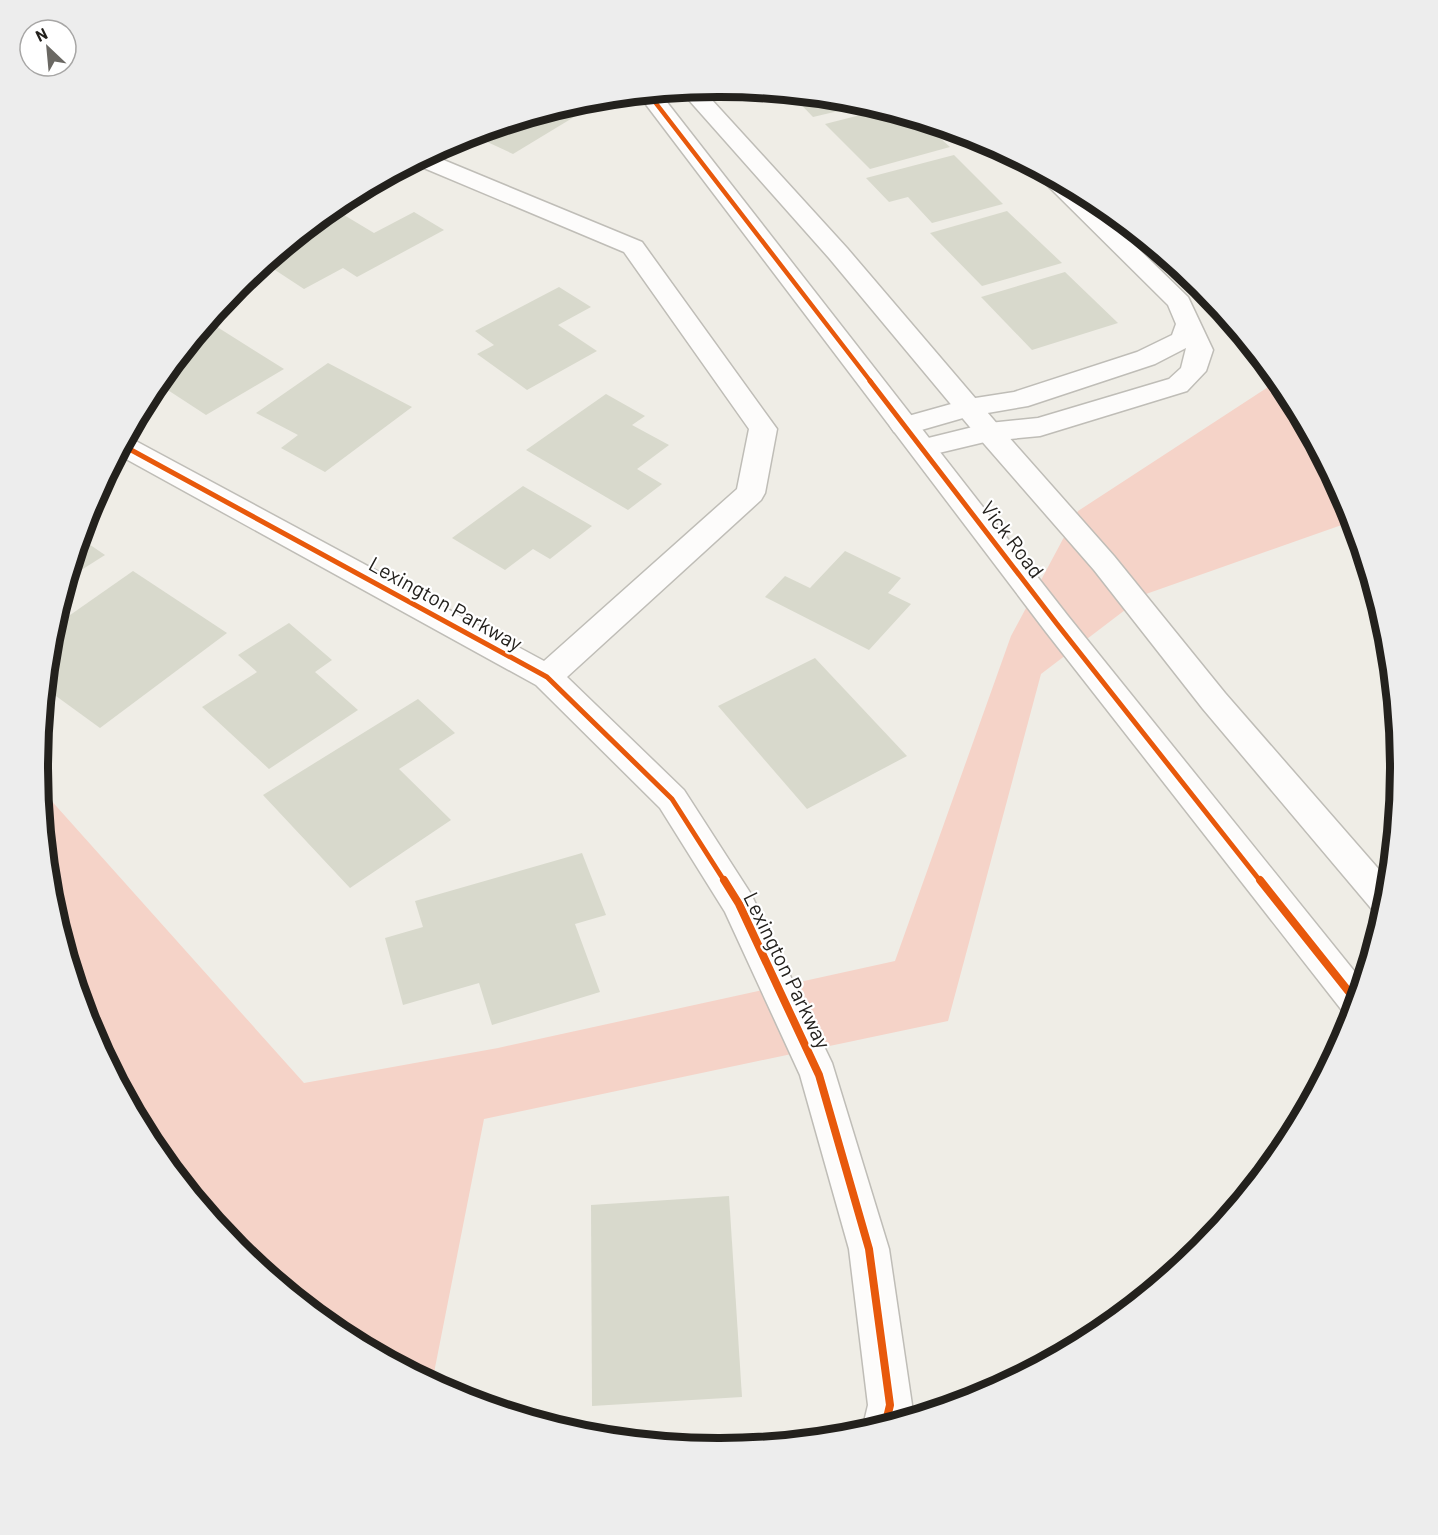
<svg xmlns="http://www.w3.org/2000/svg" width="1438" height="1535" font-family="Barlow,sans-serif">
<rect width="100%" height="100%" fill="#efede6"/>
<path fill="#f5d3c8" d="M1279 380 1286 389 1349 507 1353 521 1146 594 1041 674 948 1021 484 1119 432 1383 340 1334 237 1249 152 1146 89 1028 51 900 40 788 304 1083 498 1048 895 961 1011 636 1078 511Z"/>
<g fill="#d8d9cc">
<path d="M790 93 852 99 868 104 813 117Z"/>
<path d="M562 106 579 114 513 154 470 134Z"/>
<path d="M884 109 920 120 950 147 870 169 825 124Z"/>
<path d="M954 155 1003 204 932 223 908 197 889 202 866 178Z"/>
<path d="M1007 211 1062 263 982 286 930 233Z"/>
<path d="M414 212 444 230 357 277 343 268 304 289 272 268 283 262 273 256 288 244 344 215 374 233Z"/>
<path d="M1065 272 1118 323 1032 350 981 297Z"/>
<path d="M559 287 591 307 558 325 597 351 527 390 477 354 494 345 475 331Z"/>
<path d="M214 325 284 369 206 415 157 383 197 335Z"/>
<path d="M328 363 412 407 325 472 281 448 298 435 256 413Z"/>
<path d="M606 394 645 416 632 425 669 445 637 469 662 484 628 510 526 450Z"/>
<path d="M523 486 592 526 550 559 533 549 505 570 452 538Z"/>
<path d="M80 538 105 555 67 579Z"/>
<path d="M845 551 901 578 888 593 911 604 869 650 765 597 785 576 810 588Z"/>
<path d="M133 571 227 633 100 728 45 688 51 634 53 627Z"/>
<path d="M289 623 332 660 315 672 358 710 269 769 202 707 257 672 238 655Z"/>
<path d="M815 658 907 756 807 809 718 706Z"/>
<path d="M418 699 455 733 399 769 451 820 350 888 263 795Z"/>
<path d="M582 853 606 915 575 924 600 992 492 1025 479 983 403 1005 385 938 423 927 415 901Z"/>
<path d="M729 1196 742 1397 592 1406 591 1205Z"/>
</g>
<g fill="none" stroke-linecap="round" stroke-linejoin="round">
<g stroke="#bfbdb7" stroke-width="3">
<g id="minor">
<path d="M429 154 642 242 777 429 765 493 761 500 567 677 684 790 751 894 832 1063 889 1249 912 1405 909 1419 865 1432 863 1426 868 1405 849 1249 800 1075 725 912 660 808 536 685 117 454 127 437 132 439 544 661 737 489 749 429 624 252 412 163Z"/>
<path d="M1043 171 1080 192 1188 297 1213 350 1206 371 1187 391 1040 436 989 441 922 457 912 454 908 448 912 442 989 423 1038 418 1169 379 1181 368 1186 348 1155 364 1028 406 970 416 904 435 894 432 890 426 894 420 969 399 1014 392 1137 352 1172 335 1176 324 1168 305 1043 181 1039 176Z"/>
</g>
</g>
<g stroke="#bfbdb7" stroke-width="3">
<g id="tertiary">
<path d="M701 88 847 248 999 426 1114 556 1225 693 1389 881 1383 916 1375 913 1203 709 1094 570 979 438 829 258 680 90Z"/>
<path d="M659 92 1068 616 1363 982 1352 1016 1344 1013 1046 632 638 94Z"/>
</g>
</g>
<use href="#minor" fill="#fdfcfb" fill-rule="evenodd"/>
<use href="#tertiary" fill="#fdfcfb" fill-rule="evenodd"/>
<g stroke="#fff" stroke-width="8">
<path id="cycleway-far2" d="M648 93 871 382"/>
</g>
<g stroke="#fff" stroke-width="9">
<g id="cycleway-far1">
<path d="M870 381 1057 624 1261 882"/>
<path d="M122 445 547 677 672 799 725 882"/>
</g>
</g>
<g stroke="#fff" stroke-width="11">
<g id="cycleway">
<path d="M724 880 739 904 819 1075 869 1249 890 1405 885 1426"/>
<path d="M1260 880 1357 1002"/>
</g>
</g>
<use href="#cycleway-far2" stroke="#e8590c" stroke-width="4.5"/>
<use href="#cycleway-far1" stroke="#e8590c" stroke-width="5"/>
<use href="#cycleway" stroke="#e8590c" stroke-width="8"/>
</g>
<g text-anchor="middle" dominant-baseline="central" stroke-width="4.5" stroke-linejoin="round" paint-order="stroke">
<g font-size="21" fill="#23211d" stroke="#fff">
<text transform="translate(1013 539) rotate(53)">Vick Road</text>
<text transform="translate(446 603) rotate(29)">Lexington Parkway</text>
<text transform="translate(788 970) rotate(64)">Lexington Parkway</text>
</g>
</g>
<path d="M0 0H1438V1535H0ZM718 97H720A670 670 0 0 1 1390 767V768A670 670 0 0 1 720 1438H718A670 670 0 0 1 48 768V767A670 670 0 0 1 718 97Z" fill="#ededed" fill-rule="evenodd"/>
<path fill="none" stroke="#23211d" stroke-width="8" d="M718 97H720A670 670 0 0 1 1390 767V768A670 670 0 0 1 720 1438H718A670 670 0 0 1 48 768V767A670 670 0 0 1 718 97Z"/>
<g transform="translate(48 48) rotate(334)"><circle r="28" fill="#ffffff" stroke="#a7a6a5" stroke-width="1.5"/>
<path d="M0-4.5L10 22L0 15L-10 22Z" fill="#6a6863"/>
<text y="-9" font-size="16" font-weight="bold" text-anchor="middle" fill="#23211d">N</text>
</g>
</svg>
